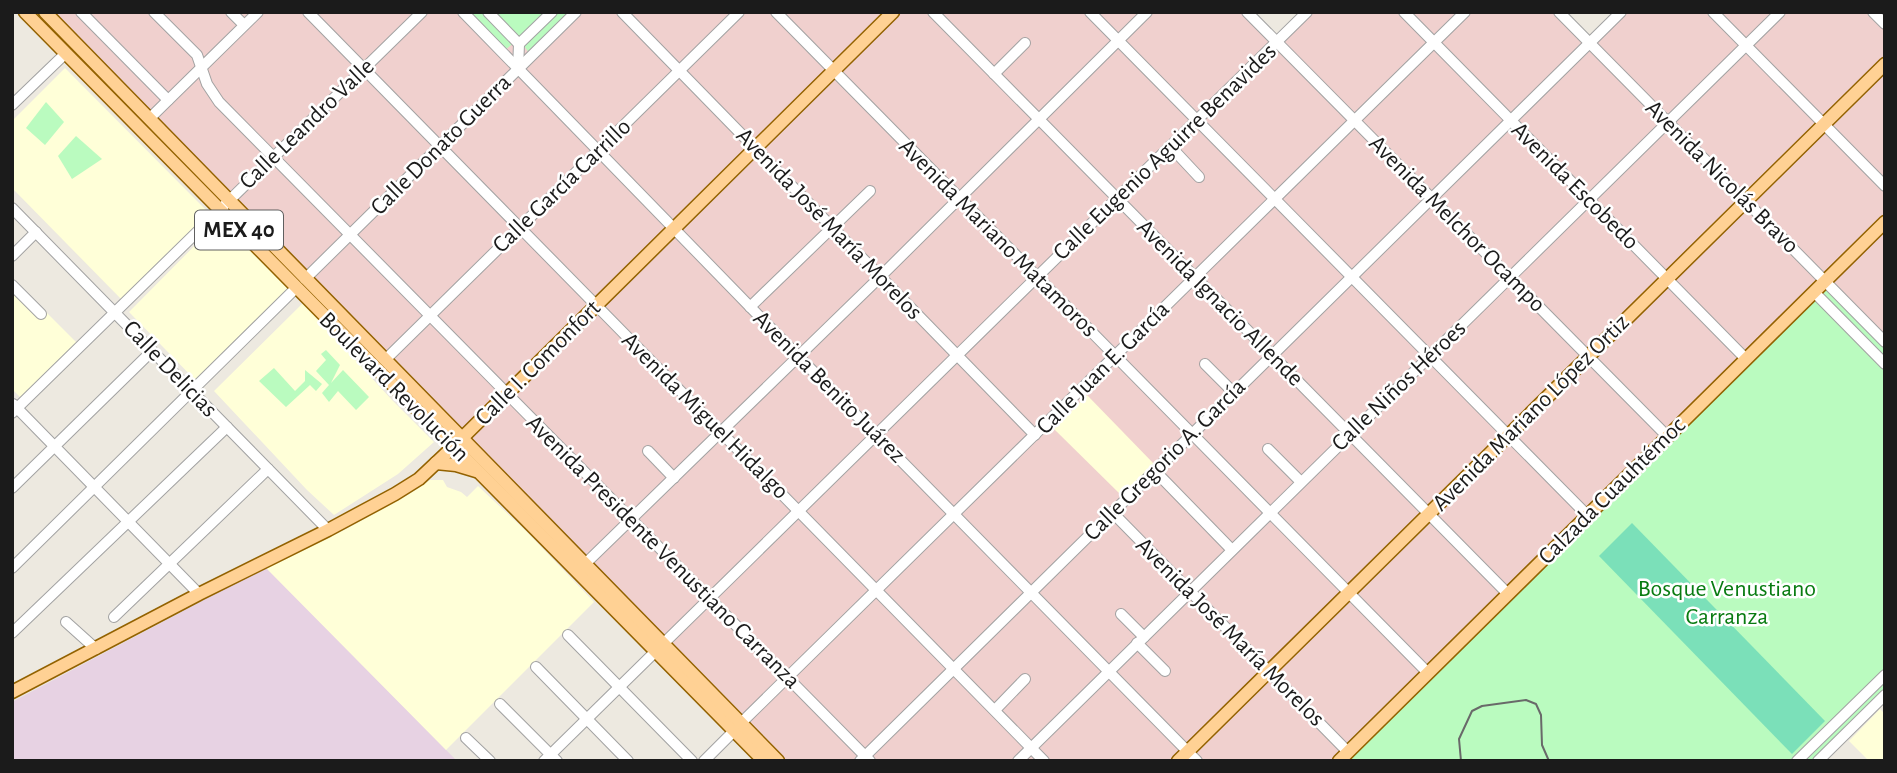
<svg xmlns="http://www.w3.org/2000/svg" width="1897" height="773" font-family="'Alegreya Sans',sans-serif">
<rect width="100%" height="100%" fill="#ede9e0"/>
<path fill="#f0d0ce" d="M37 12H1244L1276 44 1308 12H1556L1590 46 1625 12H1876L1885 21V698L1821 761H779Z"/>
<path fill="#e7d2e3" d="M266 567 457 761H12V702Z"/>
<g fill="#ffffd8">
<path d="M65 68 209 213 122 300 12 188V121Z"/>
<path d="M221 219 294 292 199 384 129 312Z"/>
<path d="M12 278 79 345 23 400 12 389Z"/>
<path d="M303 303 391 399 434 442 398 474 334 515 307 490 214 391Z"/>
<path d="M1087 395 1155 465 1123 497 1054 429Z"/>
<path d="M430 480H443L447 487 461 492 467 497 478 486 526 531 594 602 446 750 266 568 346 529 409 494Z"/>
<path d="M1880 709 1885 714V761H1869L1849 741Z"/>
</g>
<g fill="#bafbbf">
<path d="M468 12H572L530 54 524 46 515 42 505 50Z"/>
<path d="M46 102 64 122 45 145 26 128Z"/>
<path d="M76 136 102 159 72 179 58 156Z"/>
<path d="M1827 288 1885 345V359L1823 297 1822 293Z"/>
<path d="M1815 295 1885 365V675L1797 761H1343Z"/>
<path d="M326 350 340 365 331 383 343 370 369 397 356 410 338 391 329 402 322 393 329 385 316 371 326 360 321 354Z"/>
<path d="M274 368 295 391 305 381V370L322 384 316 391 310 385 286 407 259 381Z"/>
<path d="M1885 676V689L1811 761H1799Z"/>
</g>
<path fill="#7be0b9" d="M1632 523 1825 721 1792 754 1599 556Z"/>
<g fill="none" stroke-linecap="round" stroke-linejoin="round">
<g stroke="#a2a2a2" stroke-width="12">
<g id="minor">
<path d="M81 12 168 100"/>
<path d="M154 12 197 55 207 84 219 102 870 761"/>
<path d="M231 12 244 25"/>
<path d="M308 12 1044 761"/>
<path d="M463 12 799 357 1197 761"/>
<path d="M488 12 519 44 552 12"/>
<path d="M622 12 1035 435"/>
<path d="M776 12 1428 673"/>
<path d="M933 12 1508 594"/>
<path d="M1090 12 1587 515"/>
<path d="M1247 12 1667 436"/>
<path d="M1404 12 1746 359"/>
<path d="M1559 12 1885 342"/>
<path d="M1713 12 1885 186"/>
<path d="M1873 12 1885 24"/>
<path d="M518 69 519 44"/>
<path d="M994 74 1025 43"/>
<path d="M12 105 66 53"/>
<path d="M149 119 258 12"/>
<path d="M1170 146 1199 177"/>
<path d="M12 208 328 530"/>
<path d="M12 256 36 232"/>
<path d="M305 279 576 12"/>
<path d="M12 285 41 314"/>
<path d="M1814 292 1885 364"/>
<path d="M750 307 870 191"/>
<path d="M385 360 739 12"/>
<path d="M1205 364 1234 393"/>
<path d="M13 404 199 594"/>
<path d="M12 413 422 12"/>
<path d="M1268 449 1301 482"/>
<path d="M648 451 674 478"/>
<path d="M1155 471 1232 550"/>
<path d="M12 488 152 351"/>
<path d="M1112 512 1348 752"/>
<path d="M585 564 880 277 1147 12"/>
<path d="M12 568 296 288"/>
<path d="M1121 614 1144 637"/>
<path d="M114 617 268 469"/>
<path d="M66 622 96 649"/>
<path d="M12 633 227 427"/>
<path d="M568 635 692 761"/>
<path d="M1137 643 1165 671"/>
<path d="M663 644 1307 12"/>
<path d="M536 667 628 761"/>
<path d="M500 704 557 761"/>
<path d="M995 710 1025 679"/>
<path d="M741 723 1465 12"/>
<path d="M466 738 490 761"/>
<path d="M544 761 656 651"/>
<path d="M704 761 734 731"/>
<path d="M860 761 1621 12"/>
<path d="M1018 761 1780 12"/>
<path d="M1797 761 1885 675"/>
<path d="M1818 761 1885 695"/>
</g>
</g>
<g stroke="#936200" stroke-width="15">
<g id="major">
<path d="M25 12 764 761"/>
<path d="M45 12 778 761"/>
<path d="M436 463 456 465 476 471"/>
<path d="M12 692 199 594 328 530 395 494 419 479 453 447 893 12"/>
<path d="M1178 761 1885 64"/>
<path d="M1339 761 1885 222"/>
</g>
</g>
<use href="#minor" stroke="#fff" stroke-width="10"/>
<use href="#major" stroke="#ffd194" stroke-width="12"/>
<path stroke="#696969" stroke-width="2" d="M1461 761 1459 739 1472 711 1482 706 1526 700 1536 704 1541 715 1542 745 1549 761"/>
</g>
<g text-anchor="middle" dominant-baseline="central" stroke-width="5" stroke-linejoin="round" paint-order="stroke">
<rect fill="#fff" stroke="#5f5f5f" stroke-width="2" x="195" y="210.5" width="88" height="39" rx="5"/>
<g font-size="23" font-weight="bold" fill="#1b1b1b">
<text x="239" y="230">MEX 40</text>
</g>
<g font-size="24" fill="#1b1b1b" stroke="#fff">
<text transform="translate(307 124) rotate(-44)">Calle Leandro Valle</text>
<text transform="translate(441 145) rotate(-45)">Calle Donato Guerra</text>
<text transform="translate(1165 152) rotate(-44)">Calle Eugenio Aguirre Benavides</text>
<text transform="translate(1722 177) rotate(45)">Avenida Nicolás Bravo</text>
<text transform="translate(562 186) rotate(-44)">Calle García Carrillo</text>
<text transform="translate(1575 186) rotate(45)">Avenida Escobedo</text>
<text transform="translate(829 224) rotate(46)">Avenida José María Morelos</text>
<text transform="translate(1457 224) rotate(45)">Avenida Melchor Ocampo</text>
<text transform="translate(998 238) rotate(45)">Avenida Mariano Matamoros</text>
<text transform="translate(1220 303) rotate(45)">Avenida Ignacio Allende</text>
<text transform="translate(538 363) rotate(-45)">Calle I. Comonfort</text>
<text transform="translate(1103 368) rotate(-45)">Calle Juan E. García</text>
<text transform="translate(170 369) rotate(46)">Calle Delicias</text>
<text transform="translate(1399 386) rotate(-44)">Calle Niños Héroes</text>
<text transform="translate(394 387) rotate(45)">Boulevard Revolución</text>
<text transform="translate(829 387) rotate(45)">Avenida Benito Juárez</text>
<text transform="translate(1531 413) rotate(-45)">Avenida Mariano López Ortiz</text>
<text transform="translate(705 416) rotate(45)">Avenida Miguel Hidalgo</text>
<text transform="translate(1165 460) rotate(-45)">Calle Gregorio A. García</text>
<text transform="translate(1612 491) rotate(-45)">Calzada Cuauhtémoc</text>
<text transform="translate(663 552) rotate(45)">Avenida Presidente Venustiano Carranza</text>
<text transform="translate(1230 632) rotate(45)">Avenida José María Morelos</text>
</g>
<g font-size="24" fill="#087b11" stroke="#fff">
<text x="1727" y="589">Bosque Venustiano<tspan x="1727" dy="28">Carranza</tspan></text>
</g>
</g>
<rect width="1897" height="773" fill="none" stroke="#1b1b1b" stroke-width="28"/>
</svg>
